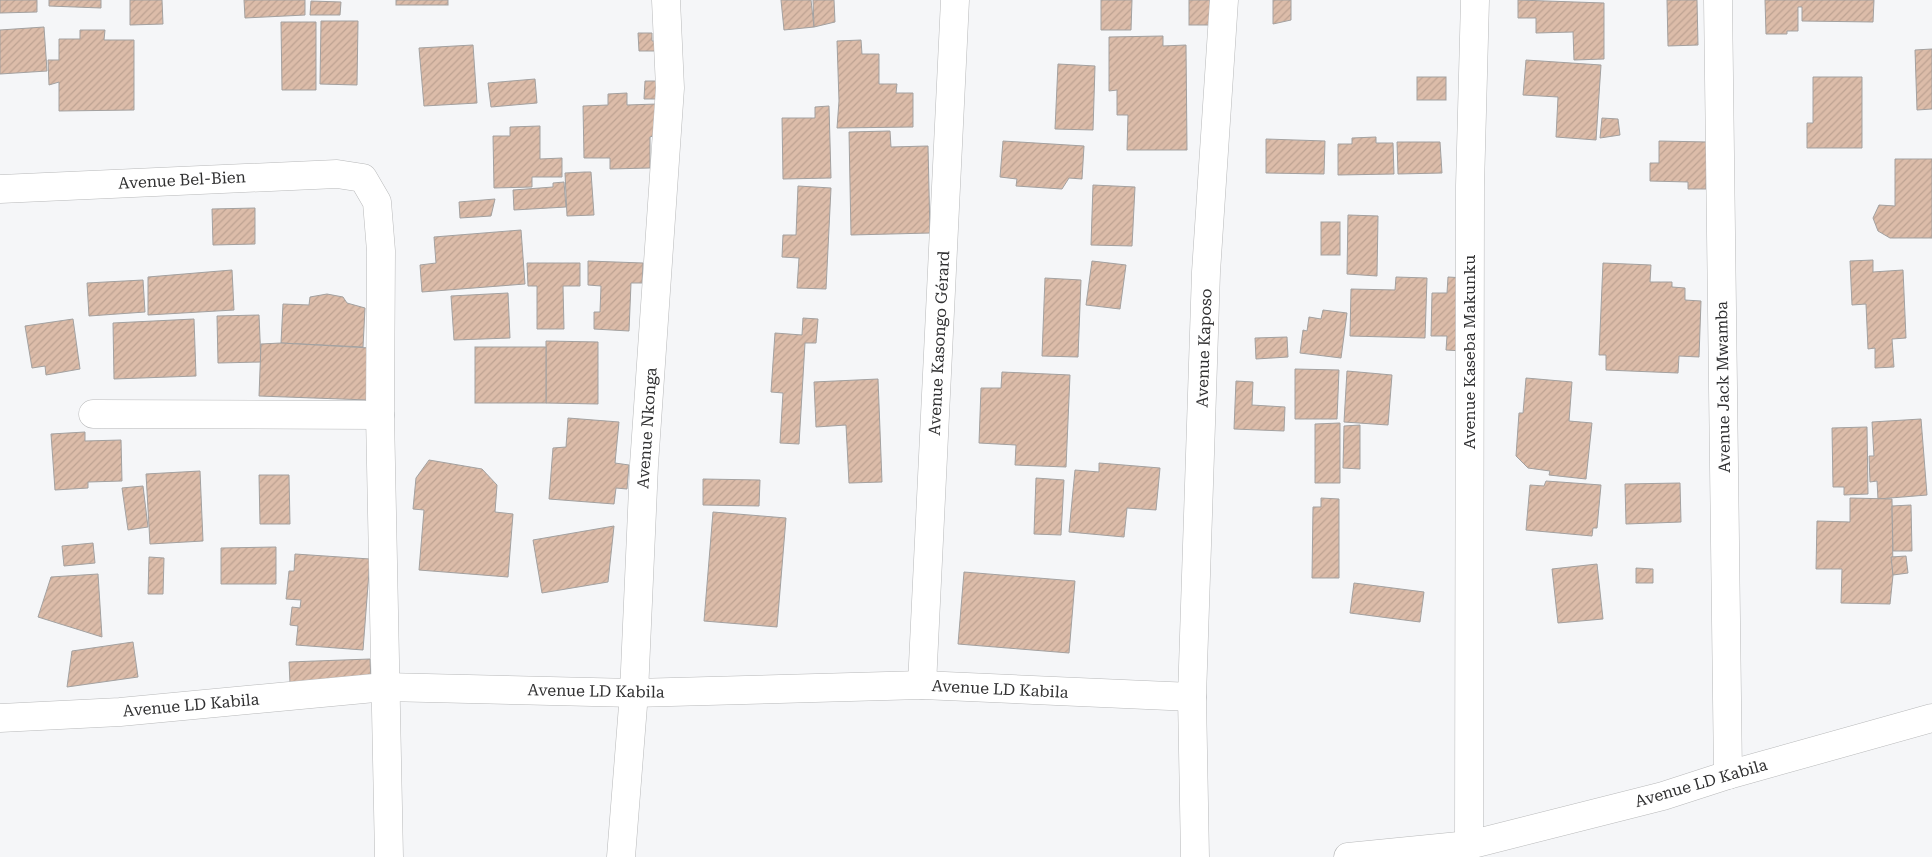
<svg xmlns="http://www.w3.org/2000/svg" width="1932" height="857" font-family="'Roboto Serif',serif">
<defs>
<pattern id="building-hatch" width="6" height="6" patternUnits="userSpaceOnUse" patternTransform="scale(1.25)"><rect width="6" height="6" fill="#dcbca9"/><path d="M-1 1l2-2M0 6l6-6M5 7l2-2" fill="none" stroke="#bda292"/></pattern>
</defs>
<rect width="100%" height="100%" fill="#f5f6f8"/>
<g fill="url(#building-hatch)" stroke="#a3a1a0">
<path d="M0 0H37V12L0 13Z"/>
<path d="M49 0H101V8L49 6Z"/>
<path d="M130 0H162L163 24 130 25Z"/>
<path d="M244 0H305V15L245 18Z"/>
<rect x="396" y="0" width="52" height="5"/>
<path d="M781 0H811L814 27 784 30Z"/>
<path d="M813 0H834L835 22 814 27Z"/>
<path d="M1101 0H1132L1131 30H1101Z"/>
<rect x="1189" y="0" width="21" height="25"/>
<path d="M1273 0H1291V20L1273 24Z"/>
<path d="M1518 0 1604 3V59L1574 60 1573 32 1536 33V18H1518Z"/>
<path d="M1667 0H1697L1698 45 1668 46Z"/>
<path d="M1765 0H1874L1873 22 1802 21V7H1798V31H1787V34H1766Z"/>
<path d="M311 1 341 2 340 15H310Z"/>
<path d="M321 21H358L357 85 320 84Z"/>
<path d="M281 22H316V90H282Z"/>
<path d="M44 27 47 71 0 74V30Z"/>
<path d="M80 30H105L104 40H134V110L59 111V82L49 85 48 60H59V39H80Z"/>
<path d="M638 33H652V41H656V51H639Z"/>
<path d="M1163 36V46L1186 45 1187 150H1127L1128 115H1117V90L1109 91V37Z"/>
<path d="M861 40 862 54H879V84H897L896 93H913V127L837 128 839 101 837 41Z"/>
<path d="M473 45 477 103 424 106 419 48Z"/>
<path d="M1932 49V109L1917 110 1915 50Z"/>
<path d="M1526 60 1601 65 1596 140 1556 137 1558 97 1523 95Z"/>
<path d="M1058 64 1095 66 1093 130 1055 129Z"/>
<rect x="1417" y="77" width="29" height="23"/>
<path d="M1813 77H1862V148H1807V123H1813Z"/>
<path d="M535 79 537 103 491 107 488 83Z"/>
<path d="M645 81H663L662 99H644Z"/>
<path d="M627 93V105L657 104 659 134 650 137V168L610 169V158H584L583 106 608 105V94Z"/>
<path d="M829 106 831 178 783 179 782 118H815V107Z"/>
<path d="M1602 118 1618 119 1620 135 1600 138Z"/>
<path d="M540 126V159L562 158V177H532V187L494 188 493 136H510V127Z"/>
<path d="M890 131 891 147 928 146 930 233 851 235 849 132Z"/>
<path d="M1376 137V143H1393L1394 174 1338 175V144H1352V138Z"/>
<path d="M1266 139 1325 141 1324 174 1266 173Z"/>
<path d="M1003 141 1084 146 1082 179 1069 178 1062 189 1016 186 1017 179 1000 177Z"/>
<path d="M1659 141 1707 142 1706 189H1688V182L1650 181V163H1659Z"/>
<path d="M1397 142H1440L1442 173 1398 174Z"/>
<path d="M1895 159H1932V238H1890L1878 231 1873 218 1879 205 1895 206Z"/>
<path d="M585 172H591L594 215 567 216 565 173Z"/>
<path d="M564 182 566 207 514 210 513 190 553 187V183Z"/>
<path d="M1093 185 1135 187 1132 246 1091 245Z"/>
<path d="M798 186 831 188 826 289 797 288 799 258 782 257 783 235H796Z"/>
<path d="M495 199 491 216 460 218 459 202Z"/>
<path d="M255 208V244L213 245 212 209Z"/>
<path d="M1348 215 1378 216 1377 276 1347 274Z"/>
<rect x="1321" y="222" width="19" height="33"/>
<path d="M521 230 525 284 422 292 420 265 436 263 434 237Z"/>
<path d="M1873 260V272L1903 270 1906 338 1892 339 1894 367 1875 368V348L1868 349 1866 304 1852 305 1850 261Z"/>
<path d="M588 261 643 263 642 283H631L629 331 594 329V312H600L601 286 588 285Z"/>
<path d="M1092 261 1126 265 1120 309 1086 305Z"/>
<path d="M527 263H580V286H563L564 329H537V286H528Z"/>
<path d="M1603 263 1651 265 1650 282H1672V287L1685 288V300L1701 301 1699 357 1679 356 1678 373 1606 370V355H1599Z"/>
<path d="M232 270 234 310 148 315V277Z"/>
<path d="M1396 277 1427 278 1425 338 1350 336 1351 289 1395 290Z"/>
<path d="M1448 277 1465 278 1463 351 1446 350 1447 336H1431L1432 293H1447Z"/>
<path d="M1045 278 1081 280 1078 357 1042 356Z"/>
<path d="M143 280 145 312 89 316 87 283Z"/>
<path d="M508 293 510 338 454 340 451 296Z"/>
<path d="M327 294 343 297 347 303 365 308 363 347 281 343 283 304 309 305 310 297Z"/>
<path d="M1323 310 1347 313 1341 358 1300 353 1303 330 1307 331 1309 317 1321 319Z"/>
<path d="M259 315 261 362 218 363 217 316Z"/>
<path d="M803 318 818 319 816 343H805L799 444 780 443 783 393 771 392 775 333 802 335Z"/>
<path d="M73 319 80 369 46 375 45 366 32 368 25 326Z"/>
<path d="M194 319 196 376 114 379 113 323Z"/>
<path d="M1287 337 1288 357 1256 359 1255 338Z"/>
<path d="M546 341 598 342V404L546 403Z"/>
<path d="M281 343 370 348 368 400 259 396 261 344Z"/>
<rect x="475" y="347" width="71" height="56"/>
<path d="M1295 369 1339 370 1337 419H1295Z"/>
<path d="M1347 371 1392 375 1388 425 1344 422Z"/>
<path d="M1002 372 1070 375 1066 467 1015 465 1016 445 979 443 981 388H1001Z"/>
<path d="M1526 378 1572 382 1569 421 1592 423 1586 479 1549 475 1550 471 1528 468 1516 456 1519 413H1523Z"/>
<path d="M878 379 882 482 849 483 846 425 816 427 814 382Z"/>
<path d="M1236 381 1253 382 1252 405 1285 407 1284 431 1234 429Z"/>
<path d="M568 418 619 422 615 463 629 465 627 489 616 488 614 504 549 499 553 448 566 447Z"/>
<path d="M1921 419 1927 495 1878 499 1877 481 1870 482 1869 456H1874L1872 422Z"/>
<path d="M1340 423V483H1315V424Z"/>
<path d="M1360 425V469L1343 468 1344 426Z"/>
<path d="M1867 427 1868 494 1844 495V487H1833L1832 428Z"/>
<path d="M85 432V441L121 440 122 481 88 482V488L55 490 51 434Z"/>
<path d="M429 460 482 469 497 485 495 512 513 514 508 577 419 570 424 510 413 509 416 478Z"/>
<path d="M1099 463 1160 468 1156 510 1127 508 1124 537 1069 532 1075 470 1099 472Z"/>
<path d="M200 471 203 541 150 544 146 474Z"/>
<path d="M259 475H289L290 524H260Z"/>
<path d="M1036 478 1064 480 1061 535 1034 534Z"/>
<path d="M703 479 760 480 759 506 703 505Z"/>
<path d="M1546 481 1601 485 1597 528H1593L1592 536 1526 530 1530 485 1544 486Z"/>
<path d="M1680 483 1681 522 1626 524 1625 484Z"/>
<path d="M143 486 148 527 128 530 122 488Z"/>
<path d="M1321 498 1339 499V578H1312L1313 507H1321Z"/>
<path d="M1850 498 1892 499 1893 575 1890 604 1841 603 1842 569H1816L1817 521 1850 522Z"/>
<path d="M1911 505 1912 551H1893L1892 506Z"/>
<path d="M713 512 786 518 777 627 704 621Z"/>
<path d="M614 526 608 582 542 593 533 540Z"/>
<path d="M93 543 95 563 64 566 62 546Z"/>
<path d="M276 547V584H221V548Z"/>
<path d="M295 554 370 559 363 650 296 645 298 626 290 625 292 607 300 608 301 600 286 599 289 571H294Z"/>
<path d="M1906 556 1908 573 1893 575 1891 557Z"/>
<path d="M149 557 164 558 163 594H148Z"/>
<path d="M1597 564 1603 619 1558 623 1552 569Z"/>
<path d="M1636 568 1653 569V583H1636Z"/>
<path d="M964 572 1075 581 1069 653 958 644Z"/>
<path d="M98 574 102 637 38 617 51 577Z"/>
<path d="M1354 583 1424 592 1420 622 1350 613Z"/>
<path d="M133 642 138 677 67 687 72 651Z"/>
<path d="M370 659 371 681 290 683 289 662Z"/>
</g>
<g fill="none" stroke-linecap="round" stroke-linejoin="round">
<g stroke="#b8b9ba" stroke-width="29">
<g id="minor">
<path d="M1718 0 1728 775"/>
<path d="M0 189 337 174 363 178 377 202 381 251 380 415 389 857"/>
<path d="M93 414 380 415"/>
<path d="M922 685 955 0"/>
<path d="M0 718 120 712 385 687 634 693 922 685 1192 697"/>
<path d="M1469 845 1470 186 1475 0"/>
<path d="M621 857 634 693 644 465 670 88 666 0"/>
<path d="M1195 857 1192 697 1206 272 1224 0"/>
<path d="M1348 857 1469 845 1663 796 1728 775 1932 718"/>
</g>
</g>
<use href="#minor" stroke="#fff" stroke-width="28"/>
</g>
<g text-anchor="middle" dominant-baseline="central" stroke-width="4" stroke-linejoin="round" paint-order="stroke">
<g font-size="16" fill="#303031" stroke="#fff">
<text transform="translate(182 180) rotate(-3)">Avenue Bel-Bien</text>
<text transform="translate(939 343) rotate(-87)">Avenue Kasongo Gérard</text>
<text transform="translate(1204 348) rotate(-88)">Avenue Kaposo</text>
<text transform="translate(1469 352) rotate(-90)">Avenue Kaseba Makunku</text>
<text transform="translate(1723 387) rotate(-91)">Avenue Jack Mwamba</text>
<text transform="translate(647 428) rotate(-86)">Avenue Nkonga</text>
<text transform="translate(1000 689) rotate(3)">Avenue LD Kabila</text>
<text transform="translate(596 691) rotate(1)">Avenue LD Kabila</text>
<text transform="translate(191 705) rotate(-5)">Avenue LD Kabila</text>
<text transform="translate(1701 783) rotate(-16)">Avenue LD Kabila</text>
</g>
</g>
</svg>
